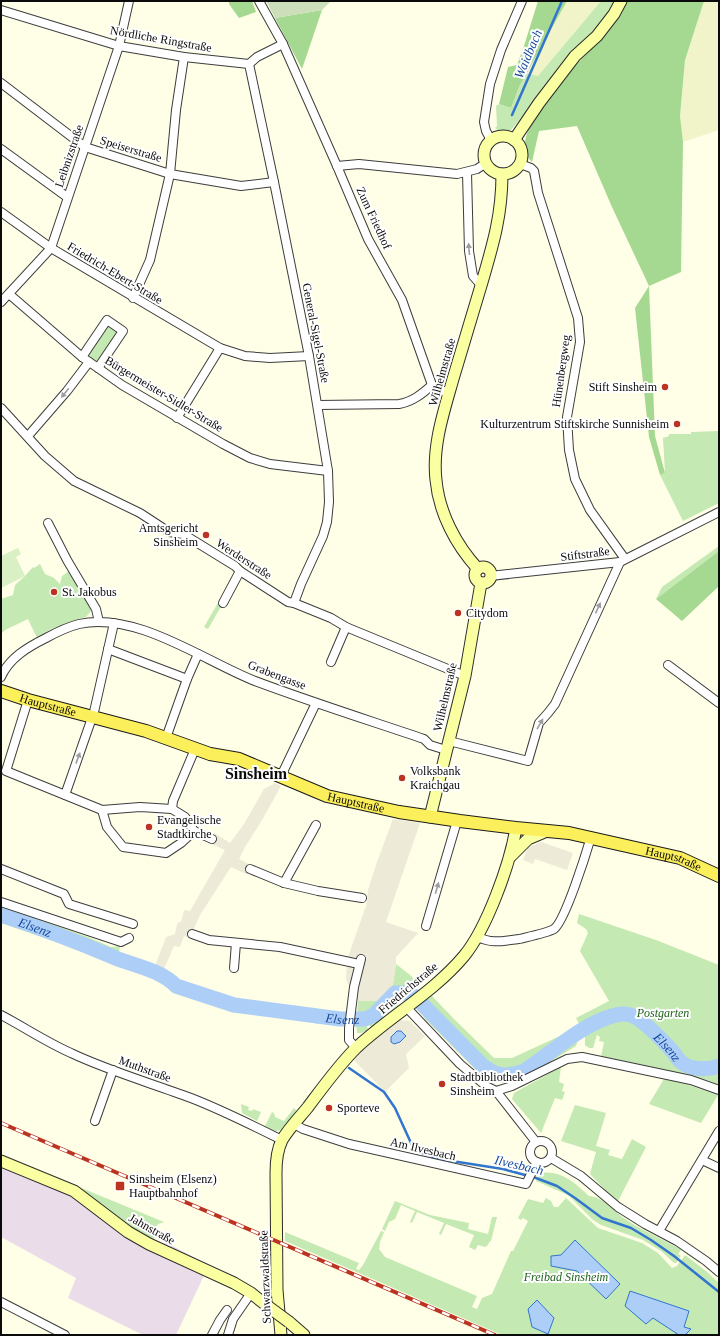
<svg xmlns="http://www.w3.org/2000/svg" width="720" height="1336" font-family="Georgia,serif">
<rect width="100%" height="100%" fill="#fffee7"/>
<path fill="#eadde9" d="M1 1155 62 1180 75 1187 128 1225 154 1240 160 1243H167L209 1265 176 1335H143L68 1298 76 1278 1 1237Z"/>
<g fill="#f0f4c8">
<path d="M567 1H601L538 76 527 73Z"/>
<path d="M704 1H719V130L683 142 680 116 685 60Z"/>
</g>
<g fill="#c5e9b2">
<path d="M601 1H615L607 14 511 130C504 132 500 132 495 128L497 126 496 106 499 104 511 108 519 87 527 73 538 76Z"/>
<path d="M108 325 118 332 97 363 87 356Z"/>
<path d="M719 431V503L683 521 660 475 665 473 663 438 669 436V434H691V432Z"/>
<path d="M719 546V551L656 599 662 587Z"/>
<path d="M40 564 45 574 54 578 60 584 62 576 69 571 91 608V611L86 617 75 620 49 630 37 638 28 619 5 630 1 634V599L13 595 15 585 25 576 33 567 34 568Z"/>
<path d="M219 601 223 603 208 629 204 627Z"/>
<path d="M1 906 88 937 111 947 120 946 119 952 155 966 150 977 112 961 1 923Z"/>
<path d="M579 914 656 940 719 965V1085L703 1079 641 1065C635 1066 618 1060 611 1058L608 1059 602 1058 601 1057 604 1042 599 1041 600 1037 597 1035 593 1048H589L585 1045V1035L576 1018 609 1001 580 951 588 933 586 929 577 923Z"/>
<path d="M396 964 410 975 420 985 412 990 398 987C388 993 383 1002 374 1009 371 1012 367 1013 363 1016L357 1015 358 1001 364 1000 393 984Z"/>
<path d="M403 996 405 998 398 1000 397 1004 399 1006 372 1028 369 1025 367 1026 368 1030 361 1033H357L356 1024C363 1024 374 1020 379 1015 387 1008 392 997 403 996Z"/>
<path d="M432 996 454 1019 494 1058H512L573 1030 578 1040 576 1046 537 1070 521 1078 503 1083 488 1078 475 1069 425 1019 418 1007Z"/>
<path d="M561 1067 559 1082 564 1084 562 1091 565 1092 562 1100 555 1098 541 1133 512 1099 514 1093Z"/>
<path d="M664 1079 683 1083 718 1095 701 1123 649 1104Z"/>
<path d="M241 1104 249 1107 248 1110 252 1111 253 1109 261 1112 257 1121 242 1113Z"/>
<path d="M575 1105 606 1113 596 1146 610 1150 608 1155 622 1159 632 1139 646 1147 618 1201 611 1196 590 1174 596 1152 561 1141Z"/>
<path d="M294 1108 298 1112 283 1130 275 1131 265 1126 272 1112 274 1113 275 1117 284 1121Z"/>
<path d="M541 1173C561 1170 575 1183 589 1196 602 1196 614 1211 625 1219 649 1235 677 1245 701 1261L699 1263 681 1250 678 1254 681 1256 676 1263H674L661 1251 643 1240 601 1225 593 1220 568 1195 536 1181Z"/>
<path d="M62 1180 164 1222 158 1224 153 1232 154 1240 116 1218 76 1187Z"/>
<path d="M546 1198 551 1201 554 1207H558L566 1198 598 1228 642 1243 658 1253 672 1268 677 1266 685 1255 706 1271 719 1283V1335H502L285 1241V1232L359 1263 356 1269 359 1270 363 1265 381 1231 384 1232 380 1242 379 1249 385 1257 477 1296 472 1307 477 1309 482 1298 492 1294 511 1251H513L528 1221 523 1218 521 1220 518 1218 528 1199 543 1203Z"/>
<path d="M395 1201 430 1215 469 1223 468 1229 488 1234 492 1217H497L491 1241H490L487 1246 485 1247 478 1245 475 1250 469 1247 474 1235 446 1224 441 1235 439 1234 444 1223 417 1212 412 1223 410 1222 415 1211 401 1205 395 1219 389 1222 385 1231 382 1229Z"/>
</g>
<g fill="#a5d991">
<path d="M229 1H252L256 12 239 18 229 4Z"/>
<path d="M538 1H567L519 87 511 108 499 104 508 67 517 65 524 46Z"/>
<path d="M627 1H704L685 60 680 116 683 142 681 272 649 286 655 436 665 473 660 475 649 437 635 308 649 286 612 207 577 126 539 131 532 162C500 134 587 56 605 34 613 25 621 12 627 1Z"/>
<path d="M322 10 302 69 275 18Z"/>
<path d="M719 551V586L682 621 656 599Z"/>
</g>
<path fill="#cddfba" d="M266 1H331L322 10 275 18Z"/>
<path fill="#d9f0c4" d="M18 548 21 554 16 557 25 576 1 588V556Z"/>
<g fill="#edebd8">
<path d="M275 783 281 786 262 820 247 844 246 845 239 859 251 865 248 875 231 867 200 915 190 938 184 936 180 947 174 946 164 969 155 966 166 937 175 934 177 924 179 922H181L184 910 190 911 225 850 209 843 216 834 230 843 244 824 264 789Z"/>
<path d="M393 819 420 823 386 922 418 933 396 957V964L393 984 388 994 379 1001H358L346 980 347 960 367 903 368 890 377 862Z"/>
<path d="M541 842 573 853 567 870 535 859 533 864 523 860 527 850 531 846Z"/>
<path d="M400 1020 410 1021 425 1036 406 1054 409 1068 385 1092 353 1059 375 1039Z"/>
</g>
<g fill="#accef7" stroke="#3275ce">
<path d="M397 1031H401L406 1036 400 1042 394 1044 391 1042V1037Z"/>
<path d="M575 1240 620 1284 606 1299 577 1271 551 1266V1256L561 1255Z"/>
<path d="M630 1291 689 1311 684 1327 691 1329 685 1335H679L653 1318 646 1324 625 1306Z"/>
<path d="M537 1300 554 1318 548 1334 532 1327 528 1309Z"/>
</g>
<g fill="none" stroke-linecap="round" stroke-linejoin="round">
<g stroke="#3275ce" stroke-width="2.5">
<path d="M512 115 562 1"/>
<path d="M315 1016 317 1022"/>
<path d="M349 1068 384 1092 395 1108 411 1143 417 1151 439 1159 503 1169 536 1178 557 1186 575 1198 602 1218 631 1228 651 1240 674 1256 719 1292"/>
</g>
<path stroke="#accef7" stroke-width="15" id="s1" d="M1 915C41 928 80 943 118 959 137 966 162 971 176 986L234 1005 340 1019H365L374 1015 395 993H409L414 996 482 1065C496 1077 507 1077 524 1071 553 1052 579 1026 612 1016 618 1014 627 1013 633 1016 644 1021 665 1043 674 1053 676 1056 678 1060 681 1062 690 1070 708 1070 719 1066"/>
<g stroke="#3d3d3d" stroke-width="10">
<g id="street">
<path d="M259 1 283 44 337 166 368 239 402 300 432 385 449 394"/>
<path d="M1 10 119 46 184 57 249 64"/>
<path d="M249 64 274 182 309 356 328 471 329 502 327 522 323 536 301 584 294 603"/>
<path d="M249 64 257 57 283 44"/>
<path d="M1 83 85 147 170 174 241 186 274 182"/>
<path d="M491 140 486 131 484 122 490 84 501 50 522 1"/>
<path d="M1 149 67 197"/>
<path d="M520 164 531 168 534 171 538 193 578 318 580 342 567 417 569 450 575 479 590 510 625 559"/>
<path d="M337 166 359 164 457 174 477 169 486 163"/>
<path d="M467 173 469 251 473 276 481 285"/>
<path d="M1 212 51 248 220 348 245 356 270 358 309 356"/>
<path d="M9 294 82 357 98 368 122 385 223 444 250 458 270 464 328 471"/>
<path d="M133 298 150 260 170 174 176 110 184 57"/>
<path d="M1 302 51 248 119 46 129 1"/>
<path d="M82 357 107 320 123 331 98 368"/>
<path d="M318 405 399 404C412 402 422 394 432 385"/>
<path d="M1 408 45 456 74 481 140 513 169 532 183 534 235 566 240 571 288 602 294 603 331 618 346 627 465 676"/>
<path d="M177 418 220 348"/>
<path d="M28 436 67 391 89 362"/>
<path d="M48 523 67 560 96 609 99 622"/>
<path d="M490 576 620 562 719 512"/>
<path d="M223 603 240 571"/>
<path d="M108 649 187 679"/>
<path d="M331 662 346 627"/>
<path d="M668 665 719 703"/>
<path d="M1 677C9 658 28 647 46 638 57 632 67 627 79 624 136 611 204 661 255 681 311 702 368 720 424 739L430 745 446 750"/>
<path d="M28 700 6 771 102 810 140 807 172 809 185 817 194 831 212 839"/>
<path d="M166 738 187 679 198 654"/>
<path d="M449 741 528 761 539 723 548 713 555 704 620 562"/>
<path d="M282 774 316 703"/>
<path d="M65 795 94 712 114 623"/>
<path d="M172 809 173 801 195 749"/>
<path d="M102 810 107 827 123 847 166 853 181 843 194 831"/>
<path d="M1 869 64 894 69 904 133 924"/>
<path d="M250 869 284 883 318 891 362 898"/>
<path d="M284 883 316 825"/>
<path d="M1 902 121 942 129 938"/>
<path d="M426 926 457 821"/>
<path d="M192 934 209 940 280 947 359 964"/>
<path d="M477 937C494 944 501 941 519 939 527 937 547 933 554 929 565 921 586 854 591 837"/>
<path d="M234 968 236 943"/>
<path d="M407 1008 460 1064 486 1086 496 1091 536 1142"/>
<path d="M1 1015C24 1027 46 1042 71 1053 109 1071 151 1083 191 1098 222 1110 252 1125 282 1140"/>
<path d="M356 1048 349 1040V1028L354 987 361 959"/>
<path d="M496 1091 512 1086 567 1059 582 1057 691 1080 719 1090"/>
<path d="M95 1121 113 1070"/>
<path d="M294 1124 303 1129 349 1144 526 1184 537 1162"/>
<circle cx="541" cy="1152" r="11"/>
<path d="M551 1158 581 1176 618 1207 645 1224 677 1241 706 1261 719 1272"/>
<path d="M702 1160 719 1168"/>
<path d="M659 1231 719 1131"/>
<path d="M1 1302 65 1335"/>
<path d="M212 1335 220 1320 227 1310"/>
<path d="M228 1335 233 1319 251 1293"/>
</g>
</g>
<g stroke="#2c2c2c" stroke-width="13">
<g id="secondary">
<circle cx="503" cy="155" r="19"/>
<path d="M514 140 539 103 575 56 597 36 614 14 621 1"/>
<circle cx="483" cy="575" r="8"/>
<path d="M478 569C456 545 439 513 436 480 432 446 444 411 453 379 462 349 471 319 480 289 492 248 502 217 502 174"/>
<path d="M430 817 465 676 481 583"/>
<path d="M511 856 528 839 547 831"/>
<path d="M1 1161 74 1191 128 1232 149 1244 234 1283 251 1293 266 1305"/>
<path d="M289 1322 304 1335"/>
<path d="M281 1335 277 1290 276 1173C276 1162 277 1150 282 1140 289 1128 300 1117 308 1107 323 1087 338 1066 356 1048 390 1016 433 993 464 956 487 928 510 864 516 828"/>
</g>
</g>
<g stroke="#1b1b1b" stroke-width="14">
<g id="primary">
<path id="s2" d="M1 691 28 700 146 731 210 754 239 759 327 796 399 812 460 821 516 828 569 833 680 858 719 876"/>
</g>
</g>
<use href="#street" stroke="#fff" stroke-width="8"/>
<use href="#secondary" stroke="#faffa2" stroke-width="11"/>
<use href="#primary" stroke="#fbef5c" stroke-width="12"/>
<g stroke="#bb3422" stroke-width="4">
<path id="rail" d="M1 1123 495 1335"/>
</g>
<use href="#rail" stroke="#fff" stroke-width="2.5" stroke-dasharray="8" stroke-linecap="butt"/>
<g stroke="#2c2c2c" stroke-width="13" stroke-linecap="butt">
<path id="secondary-bridge" d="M266 1305 289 1322"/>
</g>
<use href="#secondary-bridge" stroke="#faffa2" stroke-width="11"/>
</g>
<defs><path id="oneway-solid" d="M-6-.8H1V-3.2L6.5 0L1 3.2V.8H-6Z"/></defs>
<g fill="#9d9d9d">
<use href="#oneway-solid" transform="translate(469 249) rotate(-95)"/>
<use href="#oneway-solid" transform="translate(65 393) rotate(129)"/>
<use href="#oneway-solid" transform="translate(598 608) rotate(-65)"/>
<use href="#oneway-solid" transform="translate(540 724) rotate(-60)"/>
<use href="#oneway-solid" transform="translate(78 758) rotate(-70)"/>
<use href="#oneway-solid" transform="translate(437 888) rotate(-74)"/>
</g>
<g fill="#bb3422" stroke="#fff" stroke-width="1.5">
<circle cx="665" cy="387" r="4"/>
<circle cx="677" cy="424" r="4"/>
<circle cx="206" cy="535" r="4"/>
<circle cx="54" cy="592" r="4"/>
<circle cx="458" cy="613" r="4"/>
<circle cx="402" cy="778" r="4"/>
<circle cx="149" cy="827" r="4"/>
<circle cx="442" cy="1084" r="4"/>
<circle cx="329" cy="1108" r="4"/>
<rect x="115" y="1181" width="10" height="10" rx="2"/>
</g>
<g text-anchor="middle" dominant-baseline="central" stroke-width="4" stroke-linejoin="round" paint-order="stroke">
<g font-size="12" fill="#0a0a0a" stroke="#fff">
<text transform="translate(161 39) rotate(10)">Nördliche Ringstraße</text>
<text transform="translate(131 149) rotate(17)">Speiserstraße</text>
<text transform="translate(69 156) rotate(-71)">Leibnizstraße</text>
<text transform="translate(374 218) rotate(65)">Zum Friedhof</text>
<text transform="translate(115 273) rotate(31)">Friedrich-Ebert-Straße</text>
<text transform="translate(316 333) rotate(79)">General-Sigel-Straße</text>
<text transform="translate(561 371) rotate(-82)">Hünenbergweg</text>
<text transform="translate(442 372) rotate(-74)">Wilhelmstraße</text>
<text transform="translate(164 394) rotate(31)">Bürgermeister-Sidler-Straße</text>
<text transform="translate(585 554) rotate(-7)">Stiftstraße</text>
<text transform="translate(244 559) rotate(33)">Werderstraße</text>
<text transform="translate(277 675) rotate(21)">Grabengasse</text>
<text transform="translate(445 697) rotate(-77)">Wilhelmstraße</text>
<text stroke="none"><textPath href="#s2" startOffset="49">Hauptstraße</textPath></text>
<text stroke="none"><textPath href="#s2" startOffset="373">Hauptstraße</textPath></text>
<text stroke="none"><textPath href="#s2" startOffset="696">Hauptstraße</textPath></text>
<text transform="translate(408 988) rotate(-40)">Friedrichstraße</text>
<text transform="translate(145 1069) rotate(20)">Muthstraße</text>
<text transform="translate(423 1149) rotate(13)">Am Ilvesbach</text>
<text transform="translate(152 1229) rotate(29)">Jahnstraße</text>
<text transform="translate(265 1277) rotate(-92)">Schwarzwaldstraße</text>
</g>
<g font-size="12" fill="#0a0a0a" stroke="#fff" text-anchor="start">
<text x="657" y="387" text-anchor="end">Stift Sinsheim</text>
<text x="669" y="424" text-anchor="end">Kulturzentrum Stiftskirche Sunnisheim</text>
<text x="198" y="528" text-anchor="end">Amtsgericht<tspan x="198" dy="14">Sinsheim</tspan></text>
<text x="62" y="592">St. Jakobus</text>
<text x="466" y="613">Citydom</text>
<text x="410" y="771">Volksbank<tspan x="410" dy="14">Kraichgau</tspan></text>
<text x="157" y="820">Evangelische<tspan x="157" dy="14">Stadtkirche</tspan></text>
<text x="450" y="1077">Stadtbibliothek<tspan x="450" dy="14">Sinsheim</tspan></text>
<text x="337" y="1108">Sporteve</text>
<text x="129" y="1179">Sinsheim (Elsenz)<tspan x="129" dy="14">Hauptbahnhof</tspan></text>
</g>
<g font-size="12" font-style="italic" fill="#1e611b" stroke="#fff">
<text x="663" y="1013">Postgarten</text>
<text x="566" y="1277">Freibad Sinsheim</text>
</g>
<g font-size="13" font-style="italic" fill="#13499c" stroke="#fff">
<text transform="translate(528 54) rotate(-67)">Waidbach</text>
<text stroke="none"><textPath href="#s1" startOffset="36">Elsenz</textPath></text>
<text stroke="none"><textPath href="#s1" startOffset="360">Elsenz</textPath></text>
<text stroke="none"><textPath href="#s1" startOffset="757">Elsenz</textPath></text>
<text transform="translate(519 1165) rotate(13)">Ilvesbach</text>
</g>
<g font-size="16" font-weight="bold" fill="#0a0a0a" stroke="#fff">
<text x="256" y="773">Sinsheim</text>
</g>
</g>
<rect width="720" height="1336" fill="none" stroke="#0a0a0a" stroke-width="4"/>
</svg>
